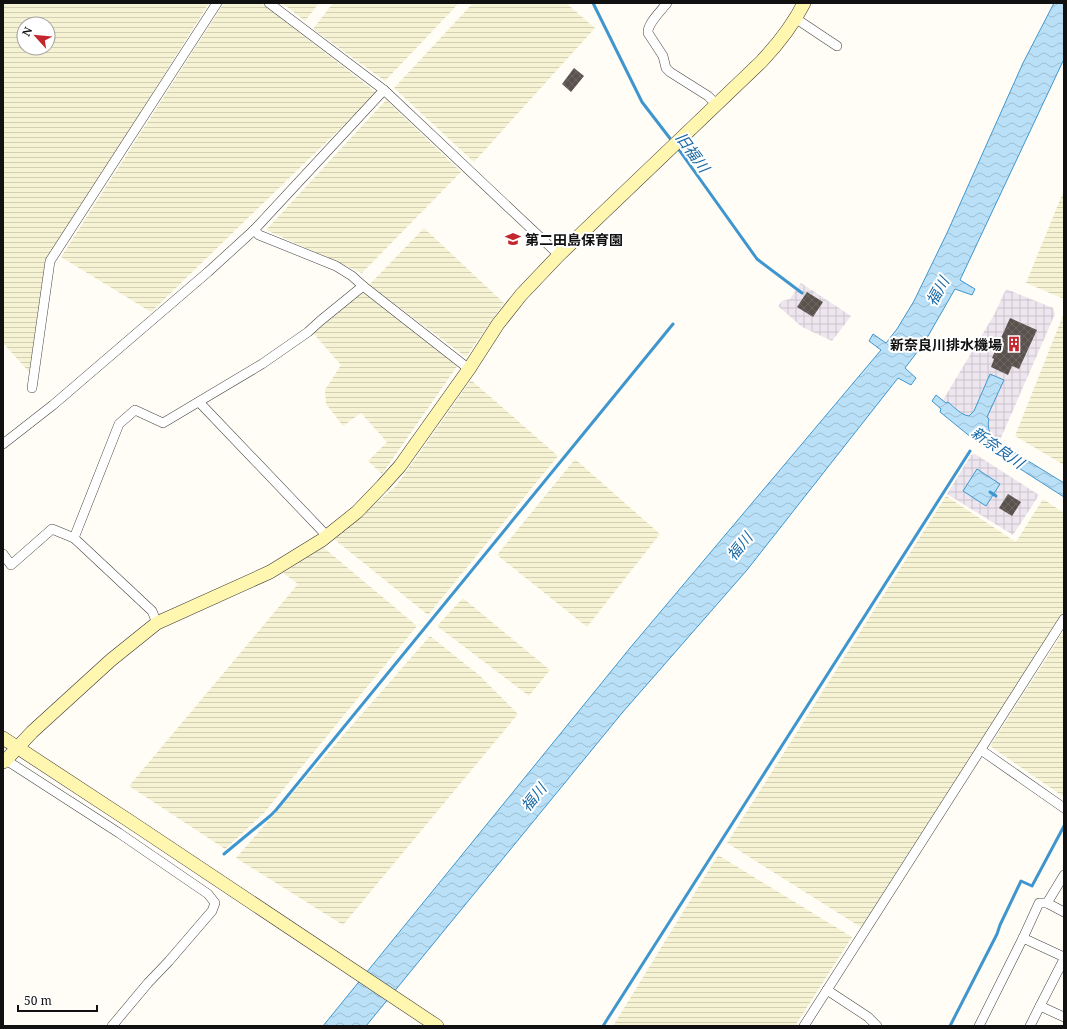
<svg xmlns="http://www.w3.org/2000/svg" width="1067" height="1029" font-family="'Noto Serif','Noto Sans JP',serif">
<defs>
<pattern id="industrial-grid" width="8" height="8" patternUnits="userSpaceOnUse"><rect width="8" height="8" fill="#eee6ef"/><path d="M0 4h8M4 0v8" fill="none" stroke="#cbc4cc"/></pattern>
<pattern id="farmland-rules" width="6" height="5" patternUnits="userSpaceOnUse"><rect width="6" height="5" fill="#f6f3d4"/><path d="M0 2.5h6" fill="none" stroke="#d2cfb5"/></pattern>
<pattern id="water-waves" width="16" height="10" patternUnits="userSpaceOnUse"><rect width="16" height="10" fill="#b9e0f7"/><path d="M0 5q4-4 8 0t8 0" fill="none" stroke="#9ebfd3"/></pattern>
<pattern id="building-cross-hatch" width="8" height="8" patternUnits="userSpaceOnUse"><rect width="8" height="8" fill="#5a524d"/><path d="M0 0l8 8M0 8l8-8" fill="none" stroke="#6d6662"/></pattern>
</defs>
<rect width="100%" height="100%" fill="#fffdf5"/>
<g fill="url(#industrial-grid)">
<path d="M801 283 851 316 832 341 802 327 778 306 782 301 790 299Z"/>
<path d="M1006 289 1053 308 1055 314 1000 440 969 417H966L963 415 948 402 946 403 943 400 994 315Z"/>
<path d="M975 454 1039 495 1013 535 947 494 971 455Z"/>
</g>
<g fill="url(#farmland-rules)" fill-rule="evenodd">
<path d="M3 3H209L49 258 30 373 3 343ZM24 24H48V48H24Z"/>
<path d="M224 3H261L377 93 151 312 61 257Z"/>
<path d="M282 3H319L305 21Z"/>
<path d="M333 3H459L385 81 313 29Z"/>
<path d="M473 3H566L595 28 474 162 394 88Z"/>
<path d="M386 100 461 172 362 273 266 230Z"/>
<path d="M1064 190V299L1026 283Z"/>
<path d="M424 228 504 303 466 357 369 285Z"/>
<path d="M363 292 458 365 382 474 368 461 387 442 361 413 343 426 326 404 325 390 341 365 312 332Z"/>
<path d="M1064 313V465L1015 436Z"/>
<path d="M471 380 558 456 428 615 334 539 396 486Z"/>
<path d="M575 459 660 534 587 627 497 555Z"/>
<path d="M946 496 1016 542 1043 499 1064 513V610L862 928 727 843Z"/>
<path d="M323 547 417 626 264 813 225 849 129 786 298 584 283 573Z"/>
<path d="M463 598 550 670 529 696 437 626Z"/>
<path d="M1064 631V797L990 746Z"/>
<path d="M430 636 479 675 518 714 343 925 236 858Z"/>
<path d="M718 855 852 937 795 1026H613Z"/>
</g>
<g fill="url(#water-waves)" stroke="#3f96cf">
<path d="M1054 3H1064V59L960 280 975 289 972 295 955 289 924 343 905 368 916 378 911 385 898 378 747 570 622 713 366 1026H323L630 648 881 350 869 341 873 334 886 343 897 329 914 301 947 233 1023 63Z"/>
<path d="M990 374 1004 380 987 417 989 419C987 426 989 433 994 440L1064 483V497L986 447 972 438 940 412 941 409 932 401 936 395 946 403 948 402C954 407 961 415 969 416L974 411Z"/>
<path d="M977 469 1000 484 986 506 963 491Z"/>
</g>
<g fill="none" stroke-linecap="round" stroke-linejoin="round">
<g stroke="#3f96cf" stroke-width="3">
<path d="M593 3 642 102 672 141"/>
<path d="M677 147 757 259 802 293"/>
<path d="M990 492 996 496"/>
<path d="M224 854 270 816 276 810 673 324"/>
<path d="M603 1026 970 451"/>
<path d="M950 1026 997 934 1000 925 1021 881 1032 886 1064 826"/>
</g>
</g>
<g fill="url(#building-cross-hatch)">
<path d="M574 68 584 76 571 92 562 84Z"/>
<path d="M807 292 823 302 813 317 797 307Z"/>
<path d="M1010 318 1037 330 1019 369 1012 366 1008 375 991 367 994 359 992 358Z"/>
<path d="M1008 494 1021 502 1012 516 999 508Z"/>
</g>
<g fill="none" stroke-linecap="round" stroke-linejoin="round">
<g stroke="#444" stroke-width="10">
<g id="street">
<path d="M269 3 384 90 559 255"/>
<path d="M667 3C661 11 647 24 648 33L663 56 666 68 670 72 708 96 717 105"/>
<path d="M795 18 837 46"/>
<path d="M254 230 259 235 336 266 352 276 363 286 469 369"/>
<path d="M32 388 50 261 217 3"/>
<path d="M199 402 327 536"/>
<path d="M3 444 53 405 208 272 254 230 384 90"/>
<path d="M74 538 119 424 135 410 163 423 262 364 308 332 320 321 363 286"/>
<path d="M3 554 11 565 52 529 74 538 152 611 157 623"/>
<path d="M981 750 1064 808"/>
<path d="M6 760 119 833 208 894 215 903 212 911 169 961 148 983 112 1026"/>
<path d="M1047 903 1064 912"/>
<path d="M1023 938 1039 903H1047L1064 875"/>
<path d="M1064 959 1040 1006 1064 1017"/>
<path d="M827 990 868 1017 877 1026"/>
<path d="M804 1026 1064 619"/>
<path d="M979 1026 1023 938 1064 957"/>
<path d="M1030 1026 1040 1006"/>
</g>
</g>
<g stroke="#333" stroke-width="14">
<g id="secondary">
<path d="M3 738 134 824 437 1026"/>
<path d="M3 762 6 760 32 732 111 660 157 623 270 572 322 540 357 512 382 486 400 466 469 369 498 324 521 295 559 255 761 62C778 44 793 25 804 3"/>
</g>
</g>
<use href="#street" stroke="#fff" stroke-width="9"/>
<use href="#secondary" stroke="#fff6b0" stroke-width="13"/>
</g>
<defs>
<g id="school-bare" transform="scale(1.2)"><path d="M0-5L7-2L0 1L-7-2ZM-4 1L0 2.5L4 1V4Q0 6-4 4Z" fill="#c4262e" stroke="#fff" stroke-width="2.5" paint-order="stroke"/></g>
<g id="building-bare" transform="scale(1.2)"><path d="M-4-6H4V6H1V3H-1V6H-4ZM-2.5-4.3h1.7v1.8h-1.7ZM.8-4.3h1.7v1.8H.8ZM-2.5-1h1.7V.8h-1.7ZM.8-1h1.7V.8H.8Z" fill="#c4262e" stroke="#fff" stroke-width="2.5" paint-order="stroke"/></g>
</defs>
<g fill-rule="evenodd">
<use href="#school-bare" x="513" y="239"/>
<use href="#building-bare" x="1014" y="344"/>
</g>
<g text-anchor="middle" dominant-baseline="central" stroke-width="4" stroke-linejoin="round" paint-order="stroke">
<g font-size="14" font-weight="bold" fill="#111" stroke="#fff" text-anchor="start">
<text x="525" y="239">第二田島保育園</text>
<text x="1002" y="344" text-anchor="end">新奈良川排水機場</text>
</g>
<g font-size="15" font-style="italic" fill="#1768a6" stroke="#fff">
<text transform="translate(693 152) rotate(54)">旧福川</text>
<text transform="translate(937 291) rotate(-61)">福川</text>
<text transform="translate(998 447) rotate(35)">新奈良川</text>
<text transform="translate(739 546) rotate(-51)">福川</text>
<text transform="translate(533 797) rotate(-51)">福川</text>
</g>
</g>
<rect width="1067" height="1029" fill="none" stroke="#111111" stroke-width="8"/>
<g transform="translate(36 36) rotate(297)"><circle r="19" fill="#ffffff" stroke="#a0a0a0"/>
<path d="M0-3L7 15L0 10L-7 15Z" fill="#c4262e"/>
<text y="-6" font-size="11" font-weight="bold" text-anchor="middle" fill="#111111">N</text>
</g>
<path d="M18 1005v6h79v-6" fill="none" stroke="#111111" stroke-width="2"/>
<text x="24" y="1005" font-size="12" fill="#111111" stroke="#ffffff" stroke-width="3" paint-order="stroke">50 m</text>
</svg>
